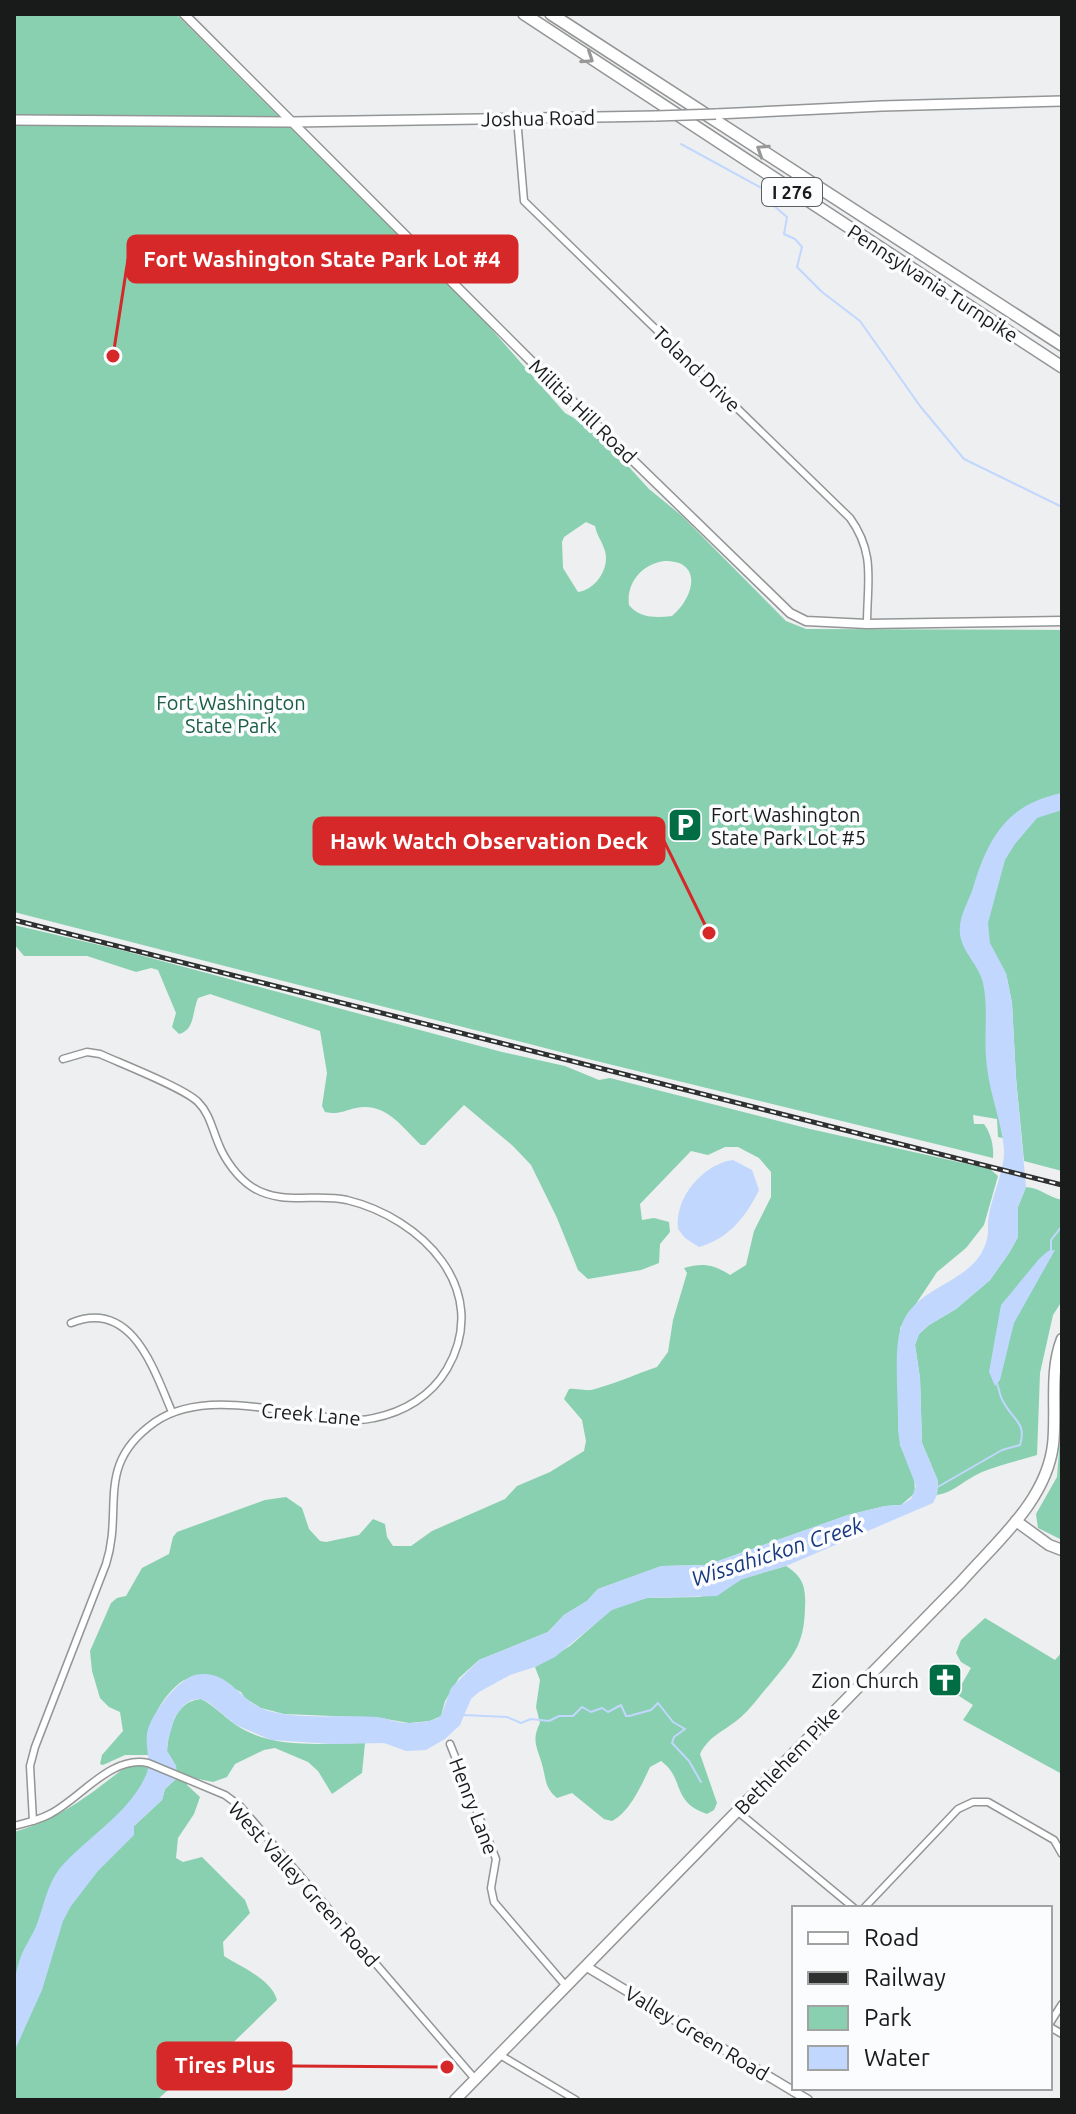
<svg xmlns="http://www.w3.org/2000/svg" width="1076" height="2114" font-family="Ubuntu,sans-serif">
<rect width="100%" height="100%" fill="#edeff0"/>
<g fill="#88d0b0" fill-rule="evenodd">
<path d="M14 14H176L487 324 565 413 581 422 618 455 649 489 682 516 786 621 806 629 1062 630V1171L1024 1161 1016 1078 1012 1003 1006 973 1016 1141 998 1137 997 1119 973 1115 974 1124H984C991 1134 994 1146 993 1158L584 1058 14 912ZM586 522 595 526C597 536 602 541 605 551 610 569 595 590 578 592L563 568 562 542 564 537ZM664 561C704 560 694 598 672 616 656 618 639 618 629 605 626 583 642 564 664 561Z"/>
<path d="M14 925 121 950 502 1052 565 1066 599 1080 610 1078 810 1129 990 1169 998 1176 984 1225 966 1248 937 1272 900 1328V1445L914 1474 915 1493 901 1505 885 1506 848 1515 707 1565 662 1566 598 1589 587 1601 564 1615 548 1632 479 1660 459 1678 445 1701 441 1716 430 1721 409 1723 380 1718 284 1714 261 1708 245 1698 241 1692 205 1674C197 1676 187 1678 181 1682 160 1698 144 1729 149 1755H125L103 1765 100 1764 102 1755 123 1731 120 1712 109 1707 100 1698 92 1671 90 1651 111 1603 117 1598 126 1596 142 1568 169 1554 173 1537 177 1532 265 1500 286 1497 302 1508 309 1529 320 1541 326 1542 359 1535 373 1519 385 1524 387 1537 393 1546H411L432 1531 505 1499 517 1486 550 1472 584 1451 586 1441 582 1420 564 1399 569 1389C578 1388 586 1392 595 1389 617 1383 636 1374 657 1367L668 1352 673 1320 687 1273 684 1268C703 1262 715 1265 730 1275L746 1265 754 1231 771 1197V1172L759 1158 738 1147H725L708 1155 691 1151 640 1204 642 1220 654 1218 669 1222 670 1232 660 1244 659 1263 641 1270 588 1279 578 1270 557 1218 531 1165 513 1146 464 1105 425 1145H421C402 1128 387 1102 356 1108 343 1111 338 1115 325 1112L322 1106 327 1073 320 1031 210 994 198 998C192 1012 195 1030 179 1034L172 1027 176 1013 158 970 151 968 136 972 87 956H24L14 944Z"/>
<path d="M1026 1187C1041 1188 1047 1197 1062 1200V1301L1053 1315 1040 1373 1037 1455C1020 1460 1000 1465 982 1472 965 1479 955 1492 937 1495L938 1481 922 1443 920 1378 915 1345 919 1334 929 1325 956 1309 990 1280 1009 1253 1018 1237V1207Z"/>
<path d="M1062 1412V1540L1038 1528 1036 1514 1057 1477Z"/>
<path d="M786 1566C804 1577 806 1589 805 1608 804 1646 793 1656 770 1684 760 1695 752 1707 741 1717 727 1730 709 1735 700 1754L717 1803 714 1810 707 1814C671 1802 685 1778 661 1761L650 1767C642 1784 630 1812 612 1821L604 1819 572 1793 557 1798C546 1789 546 1781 543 1768 539 1750 530 1742 540 1723L536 1707 540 1680 535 1667 570 1646 611 1610 628 1603 647 1598 700 1597 725 1589 742 1579Z"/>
<path d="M985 1618 1055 1660 1062 1652V1774L963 1720 973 1705 956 1694 971 1668 961 1662 956 1653 961 1640Z"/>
<path d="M201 1699C215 1706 224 1717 236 1725 273 1750 323 1743 365 1743L362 1773 332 1794 318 1771 308 1762 275 1748 264 1750 235 1764 227 1777 213 1782 189 1777 187 1785 200 1797 194 1814 178 1838 176 1858 183 1862 202 1857 245 1900 250 1913 223 1942 224 1956C241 1967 271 1979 277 2000L209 2066 168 2090 157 2100H14V1832C63 1818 93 1792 133 1761L158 1772 134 1826 162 1800 165 1789 177 1778 176 1766 167 1751C169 1730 175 1701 201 1699Z"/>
</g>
<g fill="#c2d7fe">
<path d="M1062 793V810L1037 818 1015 844 1005 860 988 923 990 943 1006 973 1012 1003 1016 1078 1026 1187 1018 1207V1237L1009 1253 990 1280 956 1309 929 1325 919 1334 915 1345 920 1378 922 1443 938 1481 937 1495 933 1503 786 1566 742 1579 717 1596 647 1598 612 1610 555 1657 535 1667 510 1675 479 1692 471 1699 460 1725 445 1739 426 1750 406 1751 384 1743 333 1744 271 1740 236 1725 209 1703 201 1699 192 1700 184 1705 175 1717 168 1740 167 1751 176 1766 177 1778 165 1789 162 1800 134 1826V1835L98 1871 71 1906 63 1921 42 1990 14 2052C14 2023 10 1990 19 1962 23 1948 32 1937 37 1924 44 1905 47 1885 60 1868 87 1837 129 1814 146 1775 152 1762 145 1748 147 1734 149 1716 178 1679 195 1675 228 1668 239 1700 263 1709 296 1721 341 1714 377 1717 387 1718 396 1723 407 1723 417 1723 433 1722 441 1716L451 1688 479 1660 548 1632 564 1615 587 1601 598 1589 661 1566 707 1565 848 1515 885 1506 901 1505 911 1499 916 1486 900 1445 898 1430C899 1402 893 1351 901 1327 915 1283 976 1285 987 1239 989 1231 987 1223 989 1215 992 1196 1005 1169 1004 1150 1002 1123 990 1095 987 1067 983 1039 989 1011 983 983 979 965 962 952 960 934 958 918 968 903 973 888 988 838 1007 804 1062 793Z"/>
<path d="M733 1160 752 1170 759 1190C746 1217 728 1239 699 1247L685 1238 678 1229C674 1198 703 1164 733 1160Z"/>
<path d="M1055 1250 1014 1323 1000 1380 995 1386 989 1372 1001 1305 1039 1259 1048 1251Z"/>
</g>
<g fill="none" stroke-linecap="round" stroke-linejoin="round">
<g stroke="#c2d7fe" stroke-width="2">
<path d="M681 144 767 191 774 206 787 217 784 234 795 239 802 247 797 267 822 292 860 321 920 406 964 459 1062 507"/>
<path d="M1051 1252V1240L1062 1226"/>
<path d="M936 1488 1002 1450 1020 1445C1027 1423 1013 1420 1004 1403 1000 1398 999 1389 997 1383"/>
<path d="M463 1715 507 1717 521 1723 531 1719 549 1721 559 1716H573L582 1707 591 1712 602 1708 608 1712 621 1705 626 1716H629L651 1710 658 1703 673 1722 685 1729 674 1737 672 1743 689 1761 701 1782"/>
</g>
<g stroke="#939596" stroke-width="9">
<g id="minor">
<path d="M517 118 524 201 850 518C876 554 867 582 867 624"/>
<path d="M71 1323C132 1298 154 1370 172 1412"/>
<path d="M450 1744 496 1859 491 1888 494 1902 566 1986"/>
<path d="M737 1811 854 1908"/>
<path d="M33 1821 30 1766 35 1747 106 1564C124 1508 94 1465 155 1422 201 1390 274 1411 326 1417 342 1419 359 1422 374 1418 404 1412 431 1396 447 1369 493 1289 421 1218 347 1200 315 1193 282 1206 252 1187 238 1178 225 1160 219 1145 212 1129 210 1114 198 1102 184 1088 122 1064 100 1054L87 1052 63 1059"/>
<path d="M14 1826C26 1823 39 1820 50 1814 81 1798 111 1755 148 1763L225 1795 240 1806 475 2079"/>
<path d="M864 1908 958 1809 973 1802H988L1054 1840 1062 1854"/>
<path d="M1050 2023 1062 2004"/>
<path d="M1050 2027 1062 2034"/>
<path d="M500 2055 576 2100"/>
</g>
</g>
<g stroke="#939596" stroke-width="11">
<g id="tertiary">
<path d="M184 14 542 372 790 613 806 621 867 624 1062 621"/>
<path d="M587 1967 808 2100"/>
</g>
</g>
<g stroke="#939596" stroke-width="12">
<g id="secondary">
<path d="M716 114 882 106 1062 101"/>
<path d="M14 120 292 122 656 116"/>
</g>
</g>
<g stroke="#939596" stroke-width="13">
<g id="primary">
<path d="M1016 1521 1049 1545 1062 1550"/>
<path d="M455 2100 961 1582C997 1541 1046 1501 1053 1445 1057 1411 1049 1372 1062 1339"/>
</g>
</g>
<g stroke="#939596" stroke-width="14">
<g id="motorway">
<path d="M524 14 1062 367"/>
<path d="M551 14 1062 345"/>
</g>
</g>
<use href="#minor" stroke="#fff" stroke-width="6"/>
<use href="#tertiary" stroke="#fff" stroke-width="8"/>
<use href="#secondary" stroke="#fff" stroke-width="9"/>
<use href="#primary" stroke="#fff" stroke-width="10"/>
<use href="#motorway" stroke="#fff" stroke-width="11"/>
<g stroke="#2f3030" stroke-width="5">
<path id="rail" d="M14 920 1062 1185"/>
</g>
<use href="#rail" stroke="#fbfcfd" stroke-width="2" stroke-dasharray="6" stroke-linecap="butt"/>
<g stroke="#939596" stroke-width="12" stroke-linecap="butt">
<path id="secondary-bridge" d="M656 116 716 114"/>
</g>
<use href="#secondary-bridge" stroke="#fff" stroke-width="9"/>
</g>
<defs><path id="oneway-chevron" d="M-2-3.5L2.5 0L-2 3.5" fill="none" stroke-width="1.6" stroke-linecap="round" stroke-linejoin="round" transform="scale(2)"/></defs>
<g stroke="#989898">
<use href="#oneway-chevron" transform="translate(588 58) rotate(34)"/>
<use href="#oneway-chevron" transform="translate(762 150) rotate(-147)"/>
</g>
<defs>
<g id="parking-square" transform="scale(1.8)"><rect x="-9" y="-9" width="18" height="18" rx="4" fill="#006d45" stroke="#fbfcfd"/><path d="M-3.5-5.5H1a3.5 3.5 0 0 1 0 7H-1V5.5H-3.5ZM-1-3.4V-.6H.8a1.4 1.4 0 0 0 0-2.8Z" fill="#fff"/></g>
<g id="church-square" transform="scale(1.8)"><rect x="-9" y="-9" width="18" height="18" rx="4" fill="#006d45" stroke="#fbfcfd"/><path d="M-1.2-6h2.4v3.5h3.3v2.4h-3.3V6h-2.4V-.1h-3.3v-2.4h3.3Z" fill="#fff"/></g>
</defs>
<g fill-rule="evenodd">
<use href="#parking-square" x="685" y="825"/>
<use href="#church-square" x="945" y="1680"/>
</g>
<g text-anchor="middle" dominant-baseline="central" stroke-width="7" stroke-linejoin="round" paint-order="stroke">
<rect fill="#fbfcfd" stroke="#5d5e5e" stroke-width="2" x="762" y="178" width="60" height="28" rx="6"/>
<g font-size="18" font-weight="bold" fill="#191a1a">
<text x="792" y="192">I 276</text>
</g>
<g font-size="20" fill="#191a1a" stroke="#fbfcfd">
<text transform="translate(538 118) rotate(-1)">Joshua Road</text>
<text transform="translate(933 283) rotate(33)">Pennsylvania Turnpike</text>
<text transform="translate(697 369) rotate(44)">Toland Drive</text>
<text transform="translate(583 411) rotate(44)">Militia Hill Road</text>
<text transform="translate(311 1414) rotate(5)">Creek Lane</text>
<text transform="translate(787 1760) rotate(-46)">Bethlehem Pike</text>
<text transform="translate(474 1806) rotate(69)">Henry Lane</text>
<text transform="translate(304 1884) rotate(48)">West Valley Green Road</text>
<text transform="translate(697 2033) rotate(31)">Valley Green Road</text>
</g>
<g font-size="20" fill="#1b5c44" stroke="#fbfcfd">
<text x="231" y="702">Fort Washington<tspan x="231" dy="23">State Park</tspan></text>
</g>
<g font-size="20" fill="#191a1a" stroke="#fbfcfd" text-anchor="start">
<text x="711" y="814">Fort Washington<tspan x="711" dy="23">State Park Lot #5</tspan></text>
<text x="919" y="1680" text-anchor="end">Zion Church</text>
</g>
<g font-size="22" font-style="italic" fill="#183880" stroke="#fbfcfd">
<text transform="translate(777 1551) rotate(-18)">Wissahickon Creek</text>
</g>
</g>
<path fill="none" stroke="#d62828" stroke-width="3" d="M113 356L128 259M709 933L664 841M447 2067L291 2066"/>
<g fill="#d62828" stroke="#fbfcfd" stroke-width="3">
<circle cx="113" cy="356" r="8"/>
<circle cx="709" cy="933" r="8"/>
<circle cx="447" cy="2067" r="8"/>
</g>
<g fill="#d62828" stroke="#d62828" stroke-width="3">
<rect x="128" y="236" width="389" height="46" rx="8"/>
<rect x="314" y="818" width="350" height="46" rx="8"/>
<rect x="158" y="2043" width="133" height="46" rx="8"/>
</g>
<g font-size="22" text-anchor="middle" font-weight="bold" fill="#fff">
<text x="322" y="267">Fort Washington State Park Lot #4</text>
<text x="489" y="849">Hawk Watch Observation Deck</text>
<text x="225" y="2073">Tires Plus</text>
</g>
<rect width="1076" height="2114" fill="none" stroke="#191a1a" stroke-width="32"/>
<rect x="792" y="1906" width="260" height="184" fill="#fbfcfd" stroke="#a1a2a2" stroke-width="2"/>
<rect x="808" y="1932" width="40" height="12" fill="#ffffff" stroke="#a1a2a2" stroke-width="2"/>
<text x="864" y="1946" font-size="24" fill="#191a1a">Road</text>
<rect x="808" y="1972" width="40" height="12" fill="#2f3030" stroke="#a1a2a2" stroke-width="2"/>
<text x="864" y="1986" font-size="24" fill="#191a1a">Railway</text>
<rect x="808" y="2006" width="40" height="24" fill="#88d0b0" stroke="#a1a2a2" stroke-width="2"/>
<text x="864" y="2026" font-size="24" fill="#191a1a">Park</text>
<rect x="808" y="2046" width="40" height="24" fill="#c2d7fe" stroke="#a1a2a2" stroke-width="2"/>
<text x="864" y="2066" font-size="24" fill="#191a1a">Water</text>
</svg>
